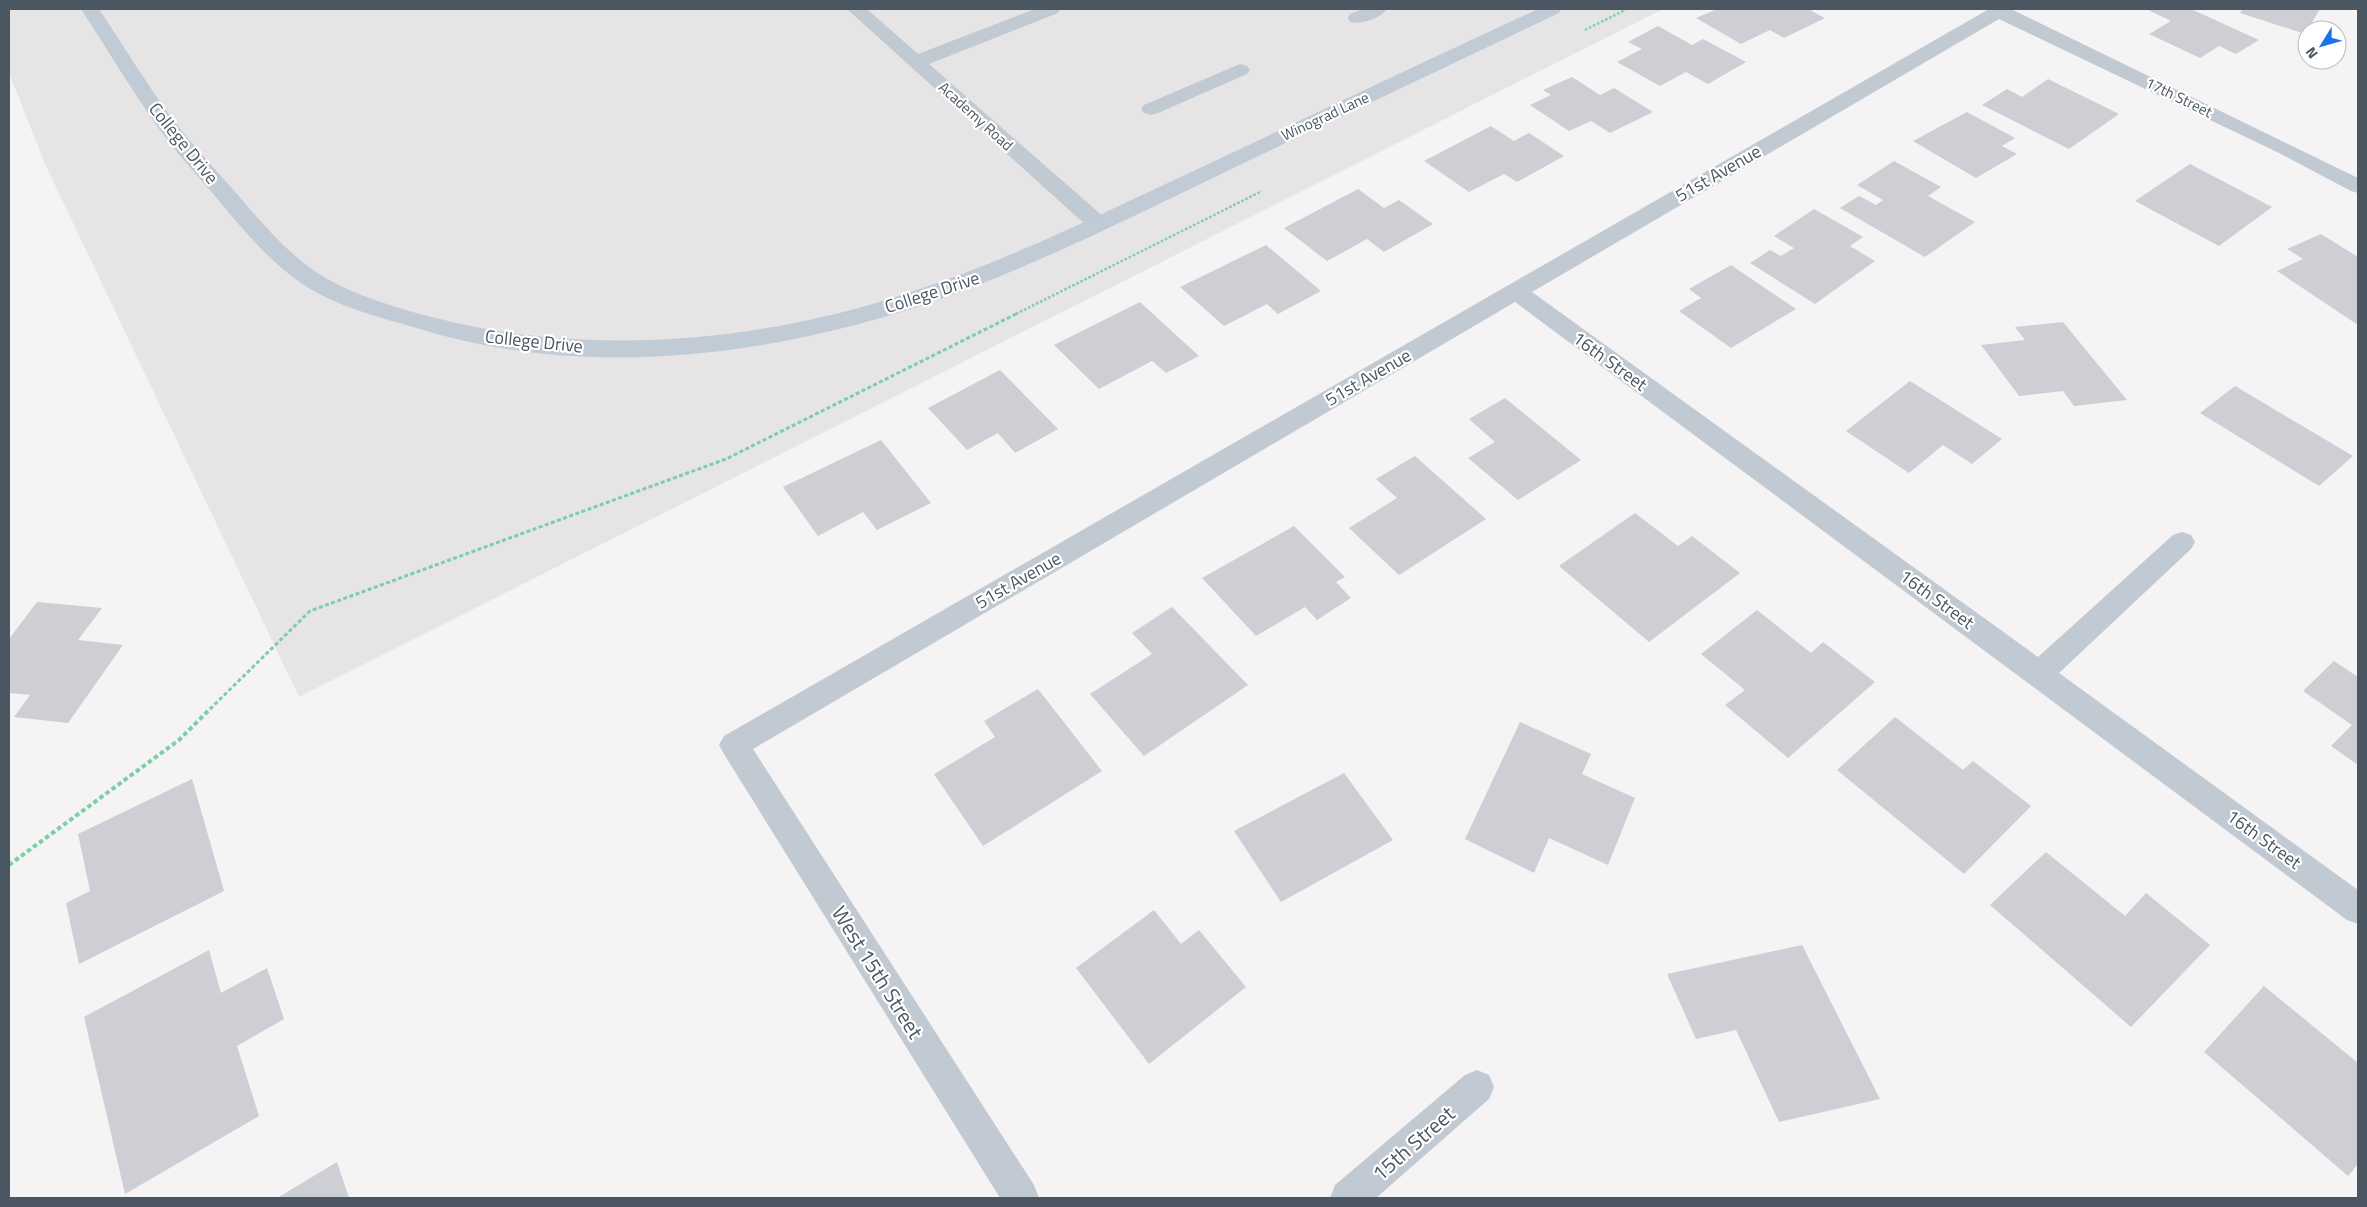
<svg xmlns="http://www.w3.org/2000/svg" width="2367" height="1207" font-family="'Titillium Web',sans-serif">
<rect width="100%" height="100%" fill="#f5f3f3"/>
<path fill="#e6e4e5" d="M9 9H1663L299 697 45 164 9 73Z"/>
<g fill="#cdcfd5">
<path d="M1717 9H1808L1825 18 1784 38 1770 30 1741 44 1696 18Z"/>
<path d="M2151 9H2191L2259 40 2236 54 2219 46 2200 58 2149 34 2171 21 2148 10Z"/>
<path d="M2243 9H2320L2305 34 2240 13Z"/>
<path d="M1658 26 1692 45 1703 39 1746 62 1708 84 1686 72 1660 86 1617 62 1642 49 1628 42Z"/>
<path d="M1572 77 1600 95 1614 88 1653 112 1610 133 1591 121 1569 131 1530 105 1551 95 1543 90Z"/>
<path d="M2048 79 2119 114 2069 149 1982 105 2007 89 2022 97Z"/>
<path d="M1967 112 2015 138 2002 146 2017 154 1976 178 1913 141Z"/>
<path d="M1491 126 1514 141 1529 133 1564 156 1517 182 1504 174 1469 192 1424 161Z"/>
<path d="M1894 161 1941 187 1928 196 1975 222 1925 257 1840 208 1859 196 1876 205 1883 200 1857 185Z"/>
<path d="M2190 164 2272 207 2219 246 2135 201Z"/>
<path d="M1358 189 1384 208 1399 200 1433 224 1384 252 1367 239 1327 261 1284 228Z"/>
<path d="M1814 209 1863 237 1850 246 1875 261 1815 304 1750 263 1770 250 1781 256 1794 248 1774 236Z"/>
<path d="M2321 234 2358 257V325L2277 271 2303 259 2287 249Z"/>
<path d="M1266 245 1321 291 1278 314 1267 304 1224 326 1180 287Z"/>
<path d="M1731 265 1796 309 1731 348 1679 311 1701 298 1689 289Z"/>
<path d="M1140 302 1199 356 1166 373 1152 361 1099 389 1054 345Z"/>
<path d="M2063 322 2127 400 2074 406 2063 391 2019 396 1981 345 2025 340 2015 327Z"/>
<path d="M1000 370 1058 429 1015 453 998 433 967 450 928 408Z"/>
<path d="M1910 381 2002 439 1972 464 1943 445 1909 473 1846 431Z"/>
<path d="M2235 386 2353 456 2319 486 2200 413Z"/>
<path d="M1505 398 1581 460 1518 500 1468 458 1495 442 1469 419Z"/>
<path d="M881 440 931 503 877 530 863 512 818 536 783 487Z"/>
<path d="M1415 456 1486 519 1399 575 1349 528 1397 498 1376 479Z"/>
<path d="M1635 513 1678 546 1692 536 1740 573 1649 642 1559 566Z"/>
<path d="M1294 526 1345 577 1336 582 1351 598 1317 620 1305 607 1256 636 1202 578Z"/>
<path d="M37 602 102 608 78 640 123 645 68 723 14 717 30 695 9 693V639Z"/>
<path d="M1172 607 1248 685 1144 756 1090 694 1152 654 1132 633Z"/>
<path d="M1757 610 1811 653 1823 642 1875 682 1788 758 1725 705 1745 690 1701 654Z"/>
<path d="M2334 661 2358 677V765L2331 746 2352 725 2303 691Z"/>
<path d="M1038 689 1102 771 983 846 934 774 995 737 984 721Z"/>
<path d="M1895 717 1963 770 1973 761 2031 806 1964 874 1837 770Z"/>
<path d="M1520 722 1591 754 1582 774 1635 798 1608 865 1549 838 1534 873 1465 839Z"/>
<path d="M1344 773 1393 840 1281 902 1234 831Z"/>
<path d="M192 779 224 891 79 964 66 903 90 891 78 834Z"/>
<path d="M2046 852 2125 916 2146 893 2210 945 2131 1027 1990 905Z"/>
<path d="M1154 910 1181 944 1199 930 1246 987 1149 1064 1076 968Z"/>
<path d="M1802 945 1880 1099 1779 1122 1736 1030 1696 1039 1667 974Z"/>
<path d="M209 950 221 993 267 968 284 1019 237 1046 259 1116 125 1194 84 1017Z"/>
<path d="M2264 986 2358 1063V1164L2348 1176 2204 1052Z"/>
<path d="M337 1162 349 1198H277Z"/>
</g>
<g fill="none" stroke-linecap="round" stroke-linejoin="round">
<g stroke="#7ad0a6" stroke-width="2.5" stroke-dasharray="2.5 2" stroke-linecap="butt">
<path d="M1585 30 1627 9"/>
<path d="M1016 314 1262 191"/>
</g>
<path stroke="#7ad0a6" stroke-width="3" stroke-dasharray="4 2.5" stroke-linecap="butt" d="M210 709 310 611 726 459 1018 313"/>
<path stroke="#7ad0a6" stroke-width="4" stroke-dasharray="4.5 3" stroke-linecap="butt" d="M9 865 179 740 211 708"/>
<g fill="#c1cad2" fill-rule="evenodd">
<path d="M847 9H867L918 54 1035 9H1060L1058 13 929 64 1105 218 1108 223 1105 228 1097 230 1089 228Z"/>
<path d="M1363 9H1387C1381 18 1361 25 1350 22L1348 18 1350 14Z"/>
<path d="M1240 64 1247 66 1250 70 1247 74 1158 113 1151 115 1144 113 1141 109 1144 105Z"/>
</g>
<g fill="#c1cad2" fill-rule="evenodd">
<path d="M1989 9H2011L2358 178V193L2351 191 2279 153 1999 19 1532 292 2038 657 2173 535 2182 532 2191 535 2195 542 2191 549 2059 673 2358 890V924L2347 920 1515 302 753 749 1034 1185 1039 1198H1000L724 754 719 745 724 736Z"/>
<path d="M1477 1070 1489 1075 1494 1087 1489 1099 1376 1198H1330L1335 1185 1465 1075Z"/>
</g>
<path fill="#c1cbd6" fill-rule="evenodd" d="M81 9H99C125 48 149 88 177 125 196 149 217 171 237 194 262 223 287 253 319 274 359 300 428 317 475 327 619 355 776 338 914 291 1014 258 1107 211 1202 167 1314 114 1426 61 1538 9H1561L1559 13C1446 67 1333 120 1221 174 1134 216 1048 259 957 293 791 354 595 382 423 330 384 318 339 308 304 285 271 263 245 232 220 202 200 178 178 155 160 130 132 91 107 49 81 9Z"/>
</g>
<g text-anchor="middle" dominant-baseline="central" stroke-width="4.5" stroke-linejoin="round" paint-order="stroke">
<g font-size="15" fill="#4a5661" stroke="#fff">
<text transform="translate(2179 97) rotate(26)">17th Street</text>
<text transform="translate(976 116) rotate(42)">Academy Road</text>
<text transform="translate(1325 116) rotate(-25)">Winograd Lane</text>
</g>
<g font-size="18" fill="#4a5661" stroke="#fff">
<text transform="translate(184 143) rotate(51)">College Drive</text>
<text transform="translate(1718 173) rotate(-30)">51st Avenue</text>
<text transform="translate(932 292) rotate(-18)">College Drive</text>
<text transform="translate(534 341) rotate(6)">College Drive</text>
<text transform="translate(1610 361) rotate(36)">16th Street</text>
<text transform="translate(1368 377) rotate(-30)">51st Avenue</text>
<text transform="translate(1018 580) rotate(-30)">51st Avenue</text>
<text transform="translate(1937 599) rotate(36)">16th Street</text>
<text transform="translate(2264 839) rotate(36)">16th Street</text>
</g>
<g font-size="21" fill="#4a5661" stroke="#fff">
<text transform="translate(878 972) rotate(58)">West 15th Street</text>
<text transform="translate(1413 1143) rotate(-41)">15th Street</text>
</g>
</g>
<rect width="2367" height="1207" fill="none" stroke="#4a5661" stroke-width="20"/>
<g transform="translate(2322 45) rotate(233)"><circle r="24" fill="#ffffff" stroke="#b7bbc0"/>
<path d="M0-4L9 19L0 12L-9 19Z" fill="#1a73e8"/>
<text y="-8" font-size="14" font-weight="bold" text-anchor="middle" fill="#4a5661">N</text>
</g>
</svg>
